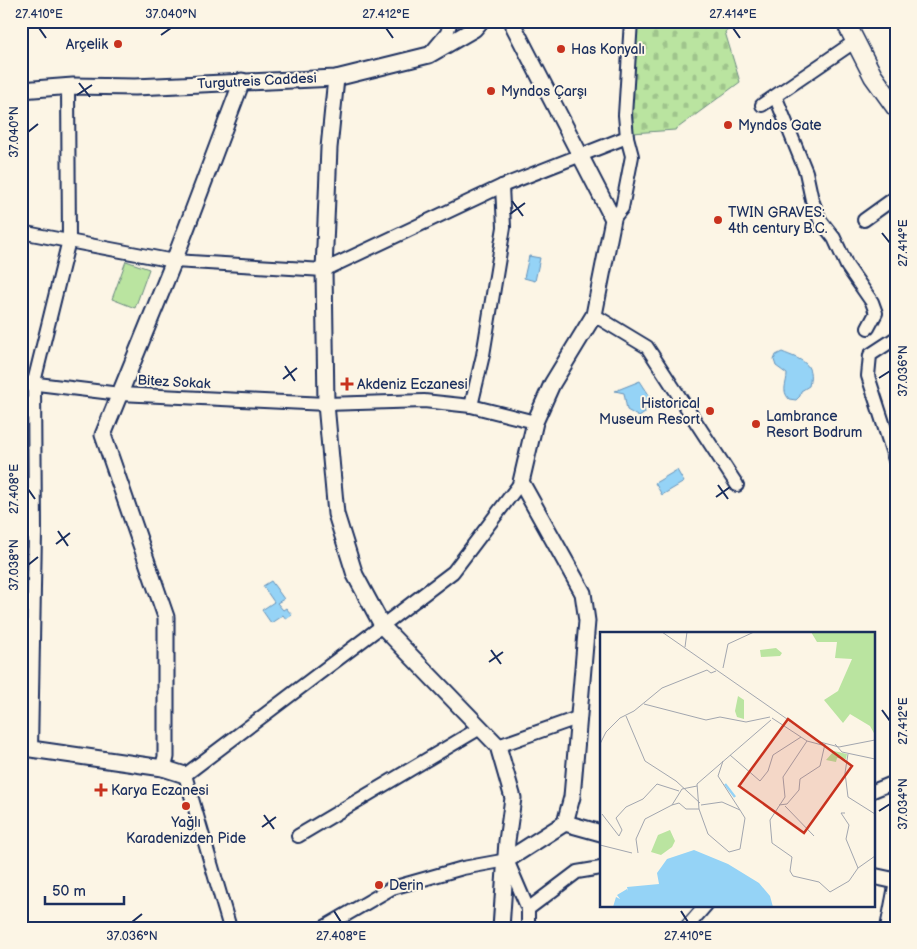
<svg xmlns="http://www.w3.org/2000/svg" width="917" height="949" font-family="'Balsamiq Sans',sans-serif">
<defs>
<pattern id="cemetery-stones" width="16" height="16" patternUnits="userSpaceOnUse" patternTransform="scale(1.25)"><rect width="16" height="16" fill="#bae4a0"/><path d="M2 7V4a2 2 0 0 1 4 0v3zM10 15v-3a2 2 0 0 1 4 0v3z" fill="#9fc48c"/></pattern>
</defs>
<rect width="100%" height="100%" fill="#fcf5e5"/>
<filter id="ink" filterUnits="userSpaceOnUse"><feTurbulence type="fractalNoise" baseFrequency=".02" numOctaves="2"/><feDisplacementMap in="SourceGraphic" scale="10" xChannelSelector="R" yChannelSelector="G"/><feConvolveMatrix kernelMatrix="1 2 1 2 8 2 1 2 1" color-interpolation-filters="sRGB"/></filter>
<g filter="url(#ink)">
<path fill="url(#cemetery-stones)" stroke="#6a8a7f" d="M637 21H744L725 32 740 82 675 130 632 133 628 114Z"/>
<path fill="#bae4a0" stroke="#6a8a7f" d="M126 261 149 269 135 308 112 299Z"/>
<g fill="#95d3f6" stroke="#6491b9">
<path d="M529 256 540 258 535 281 524 278Z"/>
<path d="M782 352C801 360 815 362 809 386L801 391 800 396 796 400 789 399C781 390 787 384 787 374L776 366 774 360 776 355Z"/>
<path d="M640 381 653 401 644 405 645 413 639 417 627 410 624 393 615 391Z"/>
<path d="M677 470 684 482 662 495 655 483Z"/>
<path d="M271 581 284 599 277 603 283 610 286 608 292 615 286 619 283 615 271 623 262 610 274 602 263 586Z"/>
</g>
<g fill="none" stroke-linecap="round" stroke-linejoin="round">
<g stroke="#1b2f5e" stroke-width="16">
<g id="minor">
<path d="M432 51 447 33 451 21"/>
<path d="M776 98 806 172 812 200 820 220 834 238 847 266 872 302 876 313 868 328"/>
<path d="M762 105 854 42"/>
<path d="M613 219 622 208 632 156 627 137 625 115 631 21"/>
<path d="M864 220 896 197"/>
<path d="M21 232 174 261 324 270 502 186 627 137"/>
<path d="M594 315 647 347 737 485"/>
<path d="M896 338 870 355 868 376 896 463"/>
<path d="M21 382 120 394 326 404 424 401 471 406 535 422"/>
<path d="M471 406 483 355 504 227 502 186"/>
<path d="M21 531 35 533"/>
<path d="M498 746 580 717"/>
<path d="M31 749 35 533 34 382 69 240 68 86"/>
<path d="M873 791 890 784H896"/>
<path d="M298 836 480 728"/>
<path d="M528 909 577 872 601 868"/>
<path d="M230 928 185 775 453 572 521 482"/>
<path d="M323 928 392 888 463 868 507 860 528 909V928"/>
<path d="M686 928 706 905"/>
<path d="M887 928 896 881"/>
</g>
</g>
<g stroke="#1b2f5e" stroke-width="19">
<g id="tertiary">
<path d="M336 78 329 148 324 270 326 404 336 514 355 575 383 627 498 746 513 798 507 841 501 928"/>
<path d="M21 90 73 86 135 87 336 78 429 55 474 29 481 21"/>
<path d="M21 749H31L163 768 185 775"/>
<path d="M163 768 166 757V617L103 435 174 261 242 81"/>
<path d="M565 823 601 833"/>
<path d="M507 860 565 823 572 797 587 621 583 593 521 482 535 422 552 384 594 315 613 219 514 27V21"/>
<path d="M873 876 896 881"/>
</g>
</g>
<g stroke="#1b2f5e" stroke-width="21">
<path id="secondary" d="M845 21 873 76 896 108"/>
</g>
<use href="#minor" stroke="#fcf5e5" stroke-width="12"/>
<use href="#tertiary" stroke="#fcf5e5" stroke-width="15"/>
<use href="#secondary" stroke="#fcf5e5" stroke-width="18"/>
</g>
</g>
<path fill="none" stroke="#1b2f5e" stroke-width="2" d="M39 28 46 38M386 28 393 38M733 28 740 38M161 35 171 28M79 83 90 97M77 95 92 85M28 132 38 124M512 201 523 216M510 214 525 203M882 233 890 243M285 366 295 381M879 378 890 371M283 379 297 368M718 485 728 499M28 489 35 499M716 497 730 487M58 531 68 546M56 544 70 533M28 565 38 557M491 650 501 664M489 662 503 652M882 710 890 721M879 811 890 804M264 815 274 829M262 827 276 817M334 911 341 922M681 911 688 922M132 922 142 914"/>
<g fill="#c8321e" stroke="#fcf5e5" stroke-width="2">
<circle cx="118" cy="44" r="5"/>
<circle cx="561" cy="49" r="5"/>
<circle cx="491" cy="91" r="5"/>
<circle cx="728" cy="125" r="5"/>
<circle cx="718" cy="220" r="5"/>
<path d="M344.5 376.5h5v5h5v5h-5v5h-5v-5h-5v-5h5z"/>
<circle cx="710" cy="411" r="5"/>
<circle cx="756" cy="424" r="5"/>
<path d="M98.5 782.5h5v5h5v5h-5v5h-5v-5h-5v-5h5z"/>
<circle cx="186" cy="806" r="5"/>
<circle cx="379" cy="885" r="5"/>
</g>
<g text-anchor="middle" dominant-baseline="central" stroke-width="4" stroke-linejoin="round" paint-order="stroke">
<g font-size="14" fill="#1b2f5e" stroke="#fcf5e5" text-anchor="start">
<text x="108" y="44" text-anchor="end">Arçelik</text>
<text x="571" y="49">Has Konyalı</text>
<text x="501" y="91">Myndos Çarşı</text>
<text x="738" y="125">Myndos Gate</text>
<text x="728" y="212">TWIN GRAVES:<tspan x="728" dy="16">4th century B.C.</tspan></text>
<text x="357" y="384">Akdeniz Eczanesi</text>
<text x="700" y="403" text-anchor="end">Historical<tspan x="700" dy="16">Museum Resort</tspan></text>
<text x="766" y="416">Lambrance<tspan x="766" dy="16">Resort Bodrum</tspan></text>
<text x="111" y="790">Karya Eczanesi</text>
<text x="186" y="822" text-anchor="middle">Yağlı<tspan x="186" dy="16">Karadenizden Pide</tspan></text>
<text x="389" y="885">Derin</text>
</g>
<g font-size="14" fill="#1b2f5e" stroke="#fcf5e5">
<text transform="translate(257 81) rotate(-3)">Turgutreis Caddesi</text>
<text transform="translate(174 382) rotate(3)">Bitez Sokak</text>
</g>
</g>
<g transform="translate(600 632)">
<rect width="275" height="275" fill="#fcf5e5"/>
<path d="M211 0H275V103L270 94 250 82 243 91 224 68 238 59 252 27 235 26 237 10H217Z" fill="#bae4a0"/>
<path d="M138 64 144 68V87L137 85 135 79ZM234 119 247 122 246 127 237 126 236 130 226 128Z" fill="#bae4a0"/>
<path d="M176 16 182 21 180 24 161 25 160 18ZM70 198 75 209 72 215 61 223 51 220 58 203Z" fill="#bae4a0"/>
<path d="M94 218 128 232 159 251 170 264 173 275H13L16 265 20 267 17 263 27 257 28 259 27 255 59 252 57 241 67 227Z" fill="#95d3f6"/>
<path fill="none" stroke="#95d3f6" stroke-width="2.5" d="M125 152 135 165"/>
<path fill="none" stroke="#a2a6af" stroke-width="1" d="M62 0 220 110 239 115 275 108M85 15 87 0M123 36 128 12 154 0M44 72 106 88 120 85 146 90 170 85M26 84 45 129 76 149 100 171M172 86 207 109 222 113M207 109 183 145 185 165 170 188 172 211 192 225 190 239 193 244 219 250 230 260 249 249 258 236 275 224M0 112 6 100 20 86 34 79 62 56 107 38 111 41 116 39M235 112 242 120 275 127M248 122 245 141 248 165 275 182M130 123 160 149M123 129 118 144 140 178M160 149 168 139 173 123 201 105M72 173 79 171 86 177H99M101 173 122 170 140 178 145 186 140 217 129 220 108 202 99 177 97 152 171 88M179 173 187 172 199 158 200 147 220 134 225 112M185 174 214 204M245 181H241L249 193 246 207 258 236M2 182 19 204 22 198 16 186 26 175 43 167 57 152 79 159M0 213 32 221M38 221 36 207 45 187 72 173 82 157 97 154"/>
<path fill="#c8321e" fill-opacity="0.15" stroke="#c8321e" stroke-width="2.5" d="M188 87 252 134 204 201 139 154Z"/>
<rect width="275" height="275" fill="none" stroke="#1b2f5e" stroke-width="2.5"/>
</g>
<rect width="917" height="949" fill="none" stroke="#fcf5e5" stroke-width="55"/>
<path d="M45 896v8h79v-8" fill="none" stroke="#1b2f5e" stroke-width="2.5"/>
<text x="52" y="896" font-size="15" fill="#1b2f5e" stroke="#fcf5e5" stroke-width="4" paint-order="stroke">50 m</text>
<rect x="28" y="28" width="862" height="894" fill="none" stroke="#1b2f5e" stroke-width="2"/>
<g font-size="12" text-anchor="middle" fill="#1b2f5e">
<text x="39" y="18">27.410°E</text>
<text x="171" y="18">37.040°N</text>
<text x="386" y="18">27.412°E</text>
<text x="733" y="18">27.414°E</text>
<text transform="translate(14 132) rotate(-90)" y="4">37.040°N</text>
<text transform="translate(903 243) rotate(-90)" y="4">27.414°E</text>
<text transform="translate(903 371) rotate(-90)" y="4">37.036°N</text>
<text transform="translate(14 489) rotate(-90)" y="4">27.408°E</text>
<text transform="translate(14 565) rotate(-90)" y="4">37.038°N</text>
<text transform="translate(903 721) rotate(-90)" y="4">27.412°E</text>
<text transform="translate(903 804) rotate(-90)" y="4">37.034°N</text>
<text x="132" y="940">37.036°N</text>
<text x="341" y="940">27.408°E</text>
<text x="688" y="940">27.410°E</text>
</g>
</svg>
